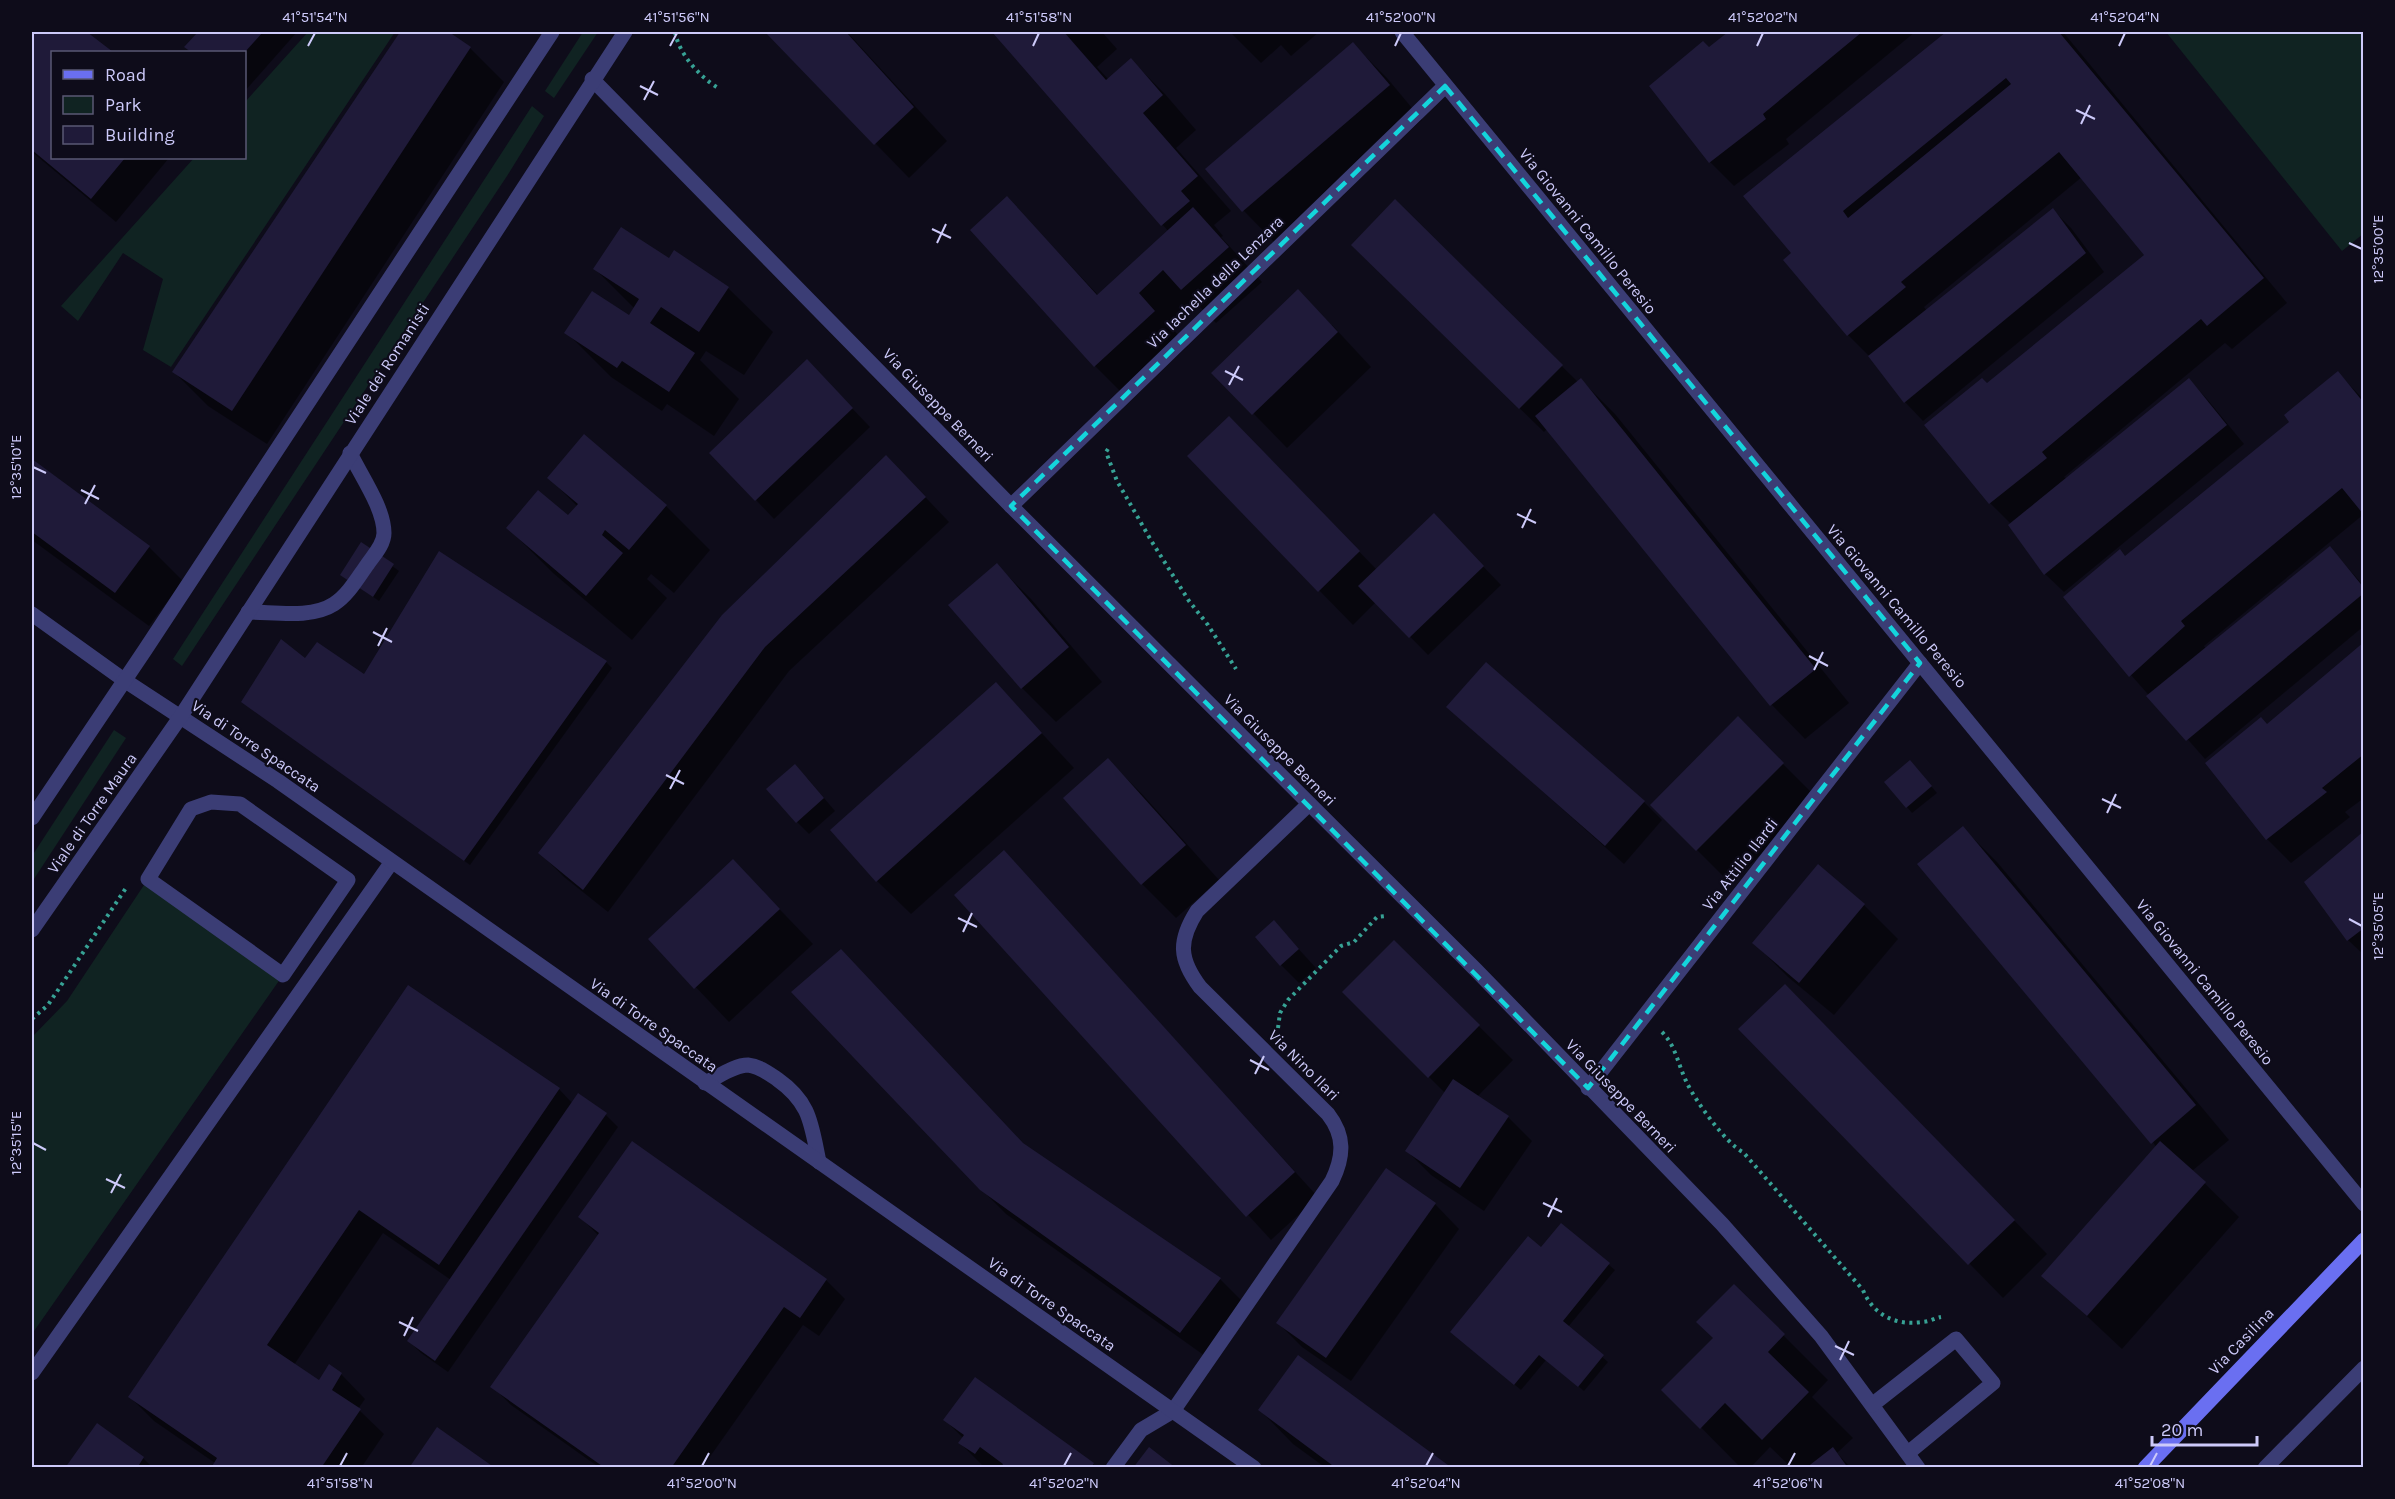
<svg xmlns="http://www.w3.org/2000/svg" width="2395" height="1499" font-family="Karla,sans-serif">
<rect width="100%" height="100%" fill="#0e0c1a"/>
<g fill="#102322">
<path d="M308 32H395L171 367 143 350 163 279 123 253 78 321 61 306 194 158H244L245 102Z"/>
<path d="M583 32H598L554 98 545 91Z"/>
<path d="M2166 32H2363V234L2342 251Z"/>
<path d="M532 106 544 116 507 176 182 666 173 659Z"/>
<path d="M114 730 126 738 32 882V856Z"/>
<path d="M148 879 283 975 32 1334V1037L67 1001Z"/>
</g>
<g fill="#0007">
<path d="M32 32H85L110 52H52V158H169L116 222 32 152Z"/>
<path d="M200 32H297L244 92V52H192L186 47Z"/>
<path d="M402 32H446L470 48 504 82 267 444 208 406 174 372Z"/>
<path d="M767 32H847L947 141 909 178Z"/>
<path d="M994 32H1102L1117 49 1097 67 1109 80 1131 60 1165 94 1196 130 1176 148 1231 211 1214 225 1223 236 1221 237 1262 282 1216 323 1197 304 1171 327 1188 346 1129 400 1095 366 1007 198 1099 296 1169 232Z"/>
<path d="M1230 32H1319L1291 56 1281 45 1261 63Z"/>
<path d="M1730 32H1915L1786 139 1789 144 1734 186 1710 162 1651 86 1709 49Z"/>
<path d="M1948 32H2063L2287 303 2232 349 2225 343 2064 477 2067 479 2189 380 2207 399 2244 444 2064 592 2045 574 2011 524 1990 503 2146 255 2082 177 1924 307 1927 311 2053 210 2071 228 2104 272 1923 421 1905 402 1872 359 1848 335 1793 253 1745 197Z"/>
<path d="M1353 44 1387 78 1422 120 1277 245 1244 211 1208 169Z"/>
<path d="M1395 202 1578 382 1581 380 1615 414 1849 703 1805 739 1772 705 1548 428 1544 432 1353 245Z"/>
<path d="M669 260 728 288 773 332 744 375 706 351 700 360 739 399 714 436 667 404 662 411 611 377 566 332 629 317 635 309 595 269Z"/>
<path d="M1332 325 1371 367 1287 448 1214 373Z"/>
<path d="M2338 373 2364 400V514L2204 646 2206 649 2330 548 2364 586V626L2205 759 2131 675 2126 557 2291 423Z"/>
<path d="M825 380 870 427 774 519 756 500Z"/>
<path d="M1263 452 1377 570 1452 534 1501 585 1428 655 1376 602 1353 625 1189 457Z"/>
<path d="M32 461 149 547 183 581 149 626 32 540Z"/>
<path d="M549 478 666 506 710 550 674 593 651 574 647 579 667 598 632 640 553 573 508 528 568 518 578 507Z"/>
<path d="M910 481 949 522 789 671 608 912 564 877 540 853Z"/>
<path d="M362 544 399 571 379 601 342 575Z"/>
<path d="M997 565 1031 599 1102 682 1056 722 1022 688Z"/>
<path d="M2364 644V798L2345 812 2350 817 2291 863 2267 839 2207 763 2267 726Z"/>
<path d="M306 660 364 676 606 662 612 668 470 865 249 707Z"/>
<path d="M996 684 1074 768 911 914 877 881Z"/>
<path d="M1448 707 1644 802 1662 820 1624 864Z"/>
<path d="M1738 719 1817 798 1731 884 1652 805Z"/>
<path d="M1108 760 1142 794 1219 880 1176 918 1142 884 1065 799Z"/>
<path d="M1915 767 1937 793 1912 813 1907 807Z"/>
<path d="M807 778 835 811 809 834 797 822Z"/>
<path d="M1963 828 1997 862 2229 1140 2192 1171 2239 1217 2122 1349 2043 1275 2156 1147Z"/>
<path d="M2364 833V955L2348 940 2306 883Z"/>
<path d="M1004 852 1318 1197 1271 1240 956 895Z"/>
<path d="M733 861 813 944 729 1022 650 939Z"/>
<path d="M1864 905 1898 939 1834 1015 1788 977 1754 943Z"/>
<path d="M1274 922 1316 968 1299 983 1281 965Z"/>
<path d="M1394 942 1513 1060 1477 1097 1508 1117 1532 1141 1484 1211 1431 1175 1407 1151 1445 1093 1344 992Z"/>
<path d="M408 987 559 1089 573 1104 579 1096 606 1115 618 1127 448 1372 421 1353 409 1341 451 1280 383 1233 294 1365 319 1382 329 1367 341 1374 365 1399 358 1409 384 1434 361 1468H212L215 1463 154 1421 130 1397Z"/>
<path d="M1819 1020 2047 1254 2003 1298 1741 1029Z"/>
<path d="M632 1143 826 1280 845 1299 819 1336 803 1325 702 1468H600L511 1405 492 1386 599 1236 580 1217Z"/>
<path d="M1026 1147 1220 1279 1244 1303 1205 1356 1006 1214 981 1189Z"/>
<path d="M1386 1170 1435 1204 1459 1229 1351 1381 1302 1347 1278 1323Z"/>
<path d="M1561 1225 1615 1270 1568 1327 1608 1362 1584 1391 1546 1360 1521 1390 1457 1337 1541 1249Z"/>
<path d="M1734 1286 1828 1380 1812 1397 1853 1438 1837 1453 1851 1468H1792L1770 1447 1750 1468H1741L1664 1390 1715 1338Z"/>
<path d="M1260 1410 1449 1468H1326L1293 1444Z"/>
<path d="M945 1420 1093 1464 1097 1468H985L960 1443 963 1438Z"/>
<path d="M97 1425 143 1458 153 1468H67Z"/>
</g>
<g fill="#1f1a39" fill-rule="evenodd">
<path d="M32 32H87L113 52H52V158H125L91 199 32 150Z"/>
<path d="M198 32H263L245 52H191L184 47Z"/>
<path d="M400 32H449L471 47 232 411 172 372Z"/>
<path d="M765 32H846L914 107 874 145Z"/>
<path d="M992 32H1064L1106 80 1131 58 1163 95 1143 113 1198 176 1181 191 1190 201 1161 226Z"/>
<path d="M1728 32H1862L1763 114 1766 119 1709 163 1649 86 1703 41 1709 47Z"/>
<path d="M1946 32H2059L2264 278 2207 326 2201 319 2042 452 2047 458 1989 504 1924 425 1982 378 1987 383 2144 255 2059 152 1901 282 1906 287 1847 336 1783 260 1791 253 1743 196ZM2006 78 2011 84 1848 218 1843 211Z"/>
<path d="M1353 42 1390 85 1242 212 1205 169Z"/>
<path d="M1007 196 1097 295 1193 207 1229 247 1181 290 1163 270 1139 293 1155 311 1094 367 970 230Z"/>
<path d="M1395 199 1563 365 1519 409 1351 245Z"/>
<path d="M2053 208 2086 253 1904 403 1868 356Z"/>
<path d="M621 227 669 258 674 250 729 287 699 332 661 307 650 323 695 353 669 392 622 361 617 368 564 333 592 291 629 315 639 299 593 269Z"/>
<path d="M1298 289 1338 332 1252 415 1211 373Z"/>
<path d="M807 359 853 408 755 501 709 453Z"/>
<path d="M2338 371 2364 403V515L2342 488 2181 621 2185 626 2129 677 2063 597 2120 549 2125 556 2289 422 2284 415Z"/>
<path d="M1581 378 1816 669 1770 706 1535 416Z"/>
<path d="M2189 378 2227 425 2044 575 2008 525Z"/>
<path d="M1229 416 1360 551 1318 592 1187 456Z"/>
<path d="M584 434 667 505 629 550 605 530 602 535 623 553 586 596 506 528 538 490 568 515 578 504 547 478Z"/>
<path d="M886 455 926 497 765 647 583 890 538 853 722 615Z"/>
<path d="M32 459 150 546 115 593 32 532Z"/>
<path d="M1434 513 1484 566 1409 638 1358 586Z"/>
<path d="M361 542 394 564 373 597 340 575Z"/>
<path d="M2330 546 2364 588V593L2186 741 2146 696Z"/>
<path d="M439 551 607 661 464 861 241 702 281 639 305 658 317 642 364 674Z"/>
<path d="M997 563 1069 647 1021 689 948 605Z"/>
<path d="M2364 642V754L2322 788 2327 792 2266 840 2205 763 2261 717 2267 724Z"/>
<path d="M1486 662 1645 801 1605 846 1446 707Z"/>
<path d="M996 682 1042 733 876 882 830 830Z"/>
<path d="M1738 716 1784 763 1696 851 1650 805Z"/>
<path d="M1108 758 1186 845 1141 885 1063 798Z"/>
<path d="M1910 760 1932 786 1906 808 1884 782Z"/>
<path d="M795 764 824 798 796 823 766 789Z"/>
<path d="M1963 826 2196 1105 2151 1144 1917 864Z"/>
<path d="M2364 831V928L2347 941 2304 882Z"/>
<path d="M1004 850 1295 1172 1246 1217 954 895Z"/>
<path d="M733 859 780 909 694 989 648 939Z"/>
<path d="M1818 864 1865 904 1799 983 1752 943Z"/>
<path d="M1274 920 1299 949 1280 966 1255 937Z"/>
<path d="M1394 940 1480 1025 1428 1078 1342 992Z"/>
<path d="M841 949 1023 1143 1221 1278 1180 1333 980 1190 791 992Z"/>
<path d="M1785 984 2015 1220 1968 1265 1738 1029Z"/>
<path d="M408 985 560 1088 439 1265 359 1210 267 1345 319 1380 329 1364 342 1373 332 1390 361 1409 321 1468H211L217 1458 128 1397Z"/>
<path d="M1453 1079 1509 1116 1460 1188 1405 1151Z"/>
<path d="M578 1093 607 1113 435 1361 407 1341Z"/>
<path d="M632 1141 827 1279 800 1318 784 1307 671 1468H605L490 1387 599 1233 578 1217Z"/>
<path d="M2160 1141 2206 1182 2087 1316 2041 1276Z"/>
<path d="M1386 1168 1436 1203 1326 1358 1276 1323Z"/>
<path d="M1561 1223 1610 1263 1563 1321 1604 1355 1578 1387 1539 1355 1514 1385 1450 1332 1528 1236 1541 1247Z"/>
<path d="M1734 1284 1785 1334 1768 1352 1809 1392 1762 1440 1725 1403 1700 1429 1661 1390 1713 1338 1696 1322Z"/>
<path d="M1298 1355 1452 1468H1336L1258 1410Z"/>
<path d="M975 1377 1094 1463 1091 1468H1001L1003 1464 980 1447 975 1454 958 1443 964 1435 943 1420Z"/>
<path d="M97 1423 144 1457 137 1468H65Z"/>
<path d="M437 1427 495 1468H409Z"/>
<path d="M1149 1447 1176 1468H1133Z"/>
<path d="M1833 1447 1848 1468H1806Z"/>
</g>
<g fill="none" stroke-linecap="round" stroke-linejoin="round">
<g stroke="#37a295" stroke-width="4" stroke-dasharray="3 4.5" stroke-linecap="butt">
<path d="M675 32C679 54 699 76 718 88"/>
<path d="M1108 449 1106 452 1117 481 1152 542 1189 601 1208 625 1236 669"/>
<path d="M32 1019 48 1005 126 888"/>
<path d="M1278 1028 1280 1013 1288 1000 1341 946 1354 942 1377 917 1386 916"/>
<path d="M1662 1032C1676 1046 1678 1065 1687 1083 1695 1100 1726 1144 1743 1152L1863 1290C1873 1315 1896 1326 1922 1322 1929 1322 1935 1318 1941 1317"/>
</g>
<g stroke="#3b3d75" stroke-width="15">
<path d="M248 612C274 612 311 619 334 604 348 595 357 579 367 565 373 556 384 545 384 533 384 508 361 476 350 453"/>
<path d="M211 802 240 804 348 880 283 975 148 879 191 809Z"/>
<path d="M705 1083C718 1077 734 1065 748 1065 759 1066 768 1073 777 1079 811 1103 811 1124 819 1162"/>
<path d="M32 1373 391 863"/>
</g>
<g stroke="#3b3d75" stroke-width="15">
<path d="M1402 32 2364 1204"/>
<path d="M592 79 1011 506 1476 970 1722 1224 1821 1336 1918 1468"/>
<path d="M1011 506 1445 86"/>
<path d="M1588 1088 1920 663"/>
<path d="M1872 1405 1956 1339 1993 1383 1908 1453"/>
<path d="M1113 1468 1141 1430 1173 1411 1332 1181C1344 1156 1345 1136 1328 1114L1200 987C1179 959 1178 941 1197 911L1309 804"/>
<path d="M2265 1468 2364 1368"/>
</g>
<g stroke="#3b3d75" stroke-width="15">
<path d="M32 614 124 680 278 781 1254 1468"/>
<path d="M32 818 145 650 552 32"/>
<path d="M32 930 181 716 625 32"/>
</g>
<path stroke="#6a6ff1" stroke-width="15" d="M2145 1468 2364 1240"/>
</g>
<path fill="none" stroke="#14d5dc" stroke-width="4.5" stroke-dasharray="12 8" stroke-linejoin="round" d="M1445 86 1920 663 1588 1088 1011 506Z"/>
<path fill="none" stroke="#cdcafa" stroke-width="2" d="M308 46 315 33M670 46 677 33M1033 46 1039 33M1395 46 1401 33M1757 46 1763 33M2119 46 2125 33M640 86 658 95M644 100 654 81M2076 110 2095 119M2081 124 2090 105M932 229 951 238M937 243 946 224M2349 243 2362 249M1225 371 1243 380M1229 385 1239 366M33 467 46 473M81 490 99 499M85 504 95 485M1517 514 1536 523M1522 528 1531 509M373 632 392 642M378 646 387 628M1809 656 1828 666M1814 670 1823 652M666 775 684 784M670 789 680 770M2102 799 2121 808M2107 813 2116 794M958 918 977 927M2349 919 2362 926M963 932 972 913M1250 1060 1269 1070M1255 1074 1264 1056M33 1143 46 1150M106 1179 125 1188M111 1193 121 1174M1543 1203 1562 1212M1548 1217 1557 1198M399 1322 418 1331M404 1336 413 1317M1835 1346 1854 1355M1840 1360 1849 1341M340 1466 347 1453M702 1466 709 1453M1064 1466 1071 1453M1426 1466 1433 1453M1788 1466 1795 1453M2150 1466 2157 1453"/>
<g text-anchor="middle" dominant-baseline="central" stroke-width="4.5" stroke-linejoin="round" paint-order="stroke">
<g font-size="16" fill="#cdcafa" stroke="#0e0c1a">
<text transform="translate(1588 231) rotate(51)">Via Giovanni Camillo Peresio</text>
<text transform="translate(1215 282) rotate(-44)">Via Iachella della Lenzara</text>
<text transform="translate(387 364) rotate(-57)">Viale dei Romanisti</text>
<text transform="translate(938 405) rotate(46)">Via Giuseppe Berneri</text>
<text transform="translate(1897 606) rotate(50)">Via Giovanni Camillo Peresio</text>
<text transform="translate(256 746) rotate(34)">Via di Torre Spaccata</text>
<text transform="translate(1280 750) rotate(45)">Via Giuseppe Berneri</text>
<text transform="translate(92 813) rotate(-55)">Viale di Torre Maura</text>
<text transform="translate(1740 864) rotate(-52)">Via Attilio Ilardi</text>
<text transform="translate(2205 982) rotate(51)">Via Giovanni Camillo Peresio</text>
<text transform="translate(654 1025) rotate(35)">Via di Torre Spaccata</text>
<text transform="translate(1304 1065) rotate(45)">Via Nino Ilari</text>
<text transform="translate(1621 1096) rotate(46)">Via Giuseppe Berneri</text>
<text transform="translate(1052 1304) rotate(35)">Via di Torre Spaccata</text>
<text transform="translate(2241 1341) rotate(-46)">Via Casilina</text>
</g>
</g>
<rect width="2395" height="1499" fill="none" stroke="#0e0c1a" stroke-width="66"/>
<rect x="51" y="51" width="195" height="108" fill="#0e0c1a" stroke="#5a5874" stroke-width="1.5"/>
<rect x="63" y="70" width="30" height="9" fill="#6a6ff1" stroke="#5a5874" stroke-width="1.5"/>
<text x="105" y="81" font-size="18" fill="#cdcafa">Road</text>
<rect x="63" y="96" width="30" height="18" fill="#102322" stroke="#5a5874" stroke-width="1.5"/>
<text x="105" y="111" font-size="18" fill="#cdcafa">Park</text>
<rect x="63" y="126" width="30" height="18" fill="#1f1a39" stroke="#5a5874" stroke-width="1.5"/>
<text x="105" y="141" font-size="18" fill="#cdcafa">Building</text>
<path d="M2152 1436v9h105v-9" fill="none" stroke="#cdcafa" stroke-width="3"/>
<text x="2161" y="1436" font-size="18" fill="#cdcafa" stroke="#0e0c1a" stroke-width="4.5" paint-order="stroke">20 m</text>
<rect x="33" y="33" width="2329" height="1433" fill="none" stroke="#cdcafa" stroke-width="2"/>
<g font-size="15" text-anchor="middle" fill="#cdcafa">
<text x="315" y="22">41°51'54"N</text>
<text x="677" y="22">41°51'56"N</text>
<text x="1039" y="22">41°51'58"N</text>
<text x="1401" y="22">41°52'00"N</text>
<text x="1763" y="22">41°52'02"N</text>
<text x="2125" y="22">41°52'04"N</text>
<text transform="translate(2378 249) rotate(-90)" y="5">12°35'00"E</text>
<text transform="translate(16 467) rotate(-90)" y="5">12°35'10"E</text>
<text transform="translate(2378 926) rotate(-90)" y="5">12°35'05"E</text>
<text transform="translate(16 1143) rotate(-90)" y="5">12°35'15"E</text>
<text x="340" y="1488">41°51'58"N</text>
<text x="702" y="1488">41°52'00"N</text>
<text x="1064" y="1488">41°52'02"N</text>
<text x="1426" y="1488">41°52'04"N</text>
<text x="1788" y="1488">41°52'06"N</text>
<text x="2150" y="1488">41°52'08"N</text>
</g>
</svg>
